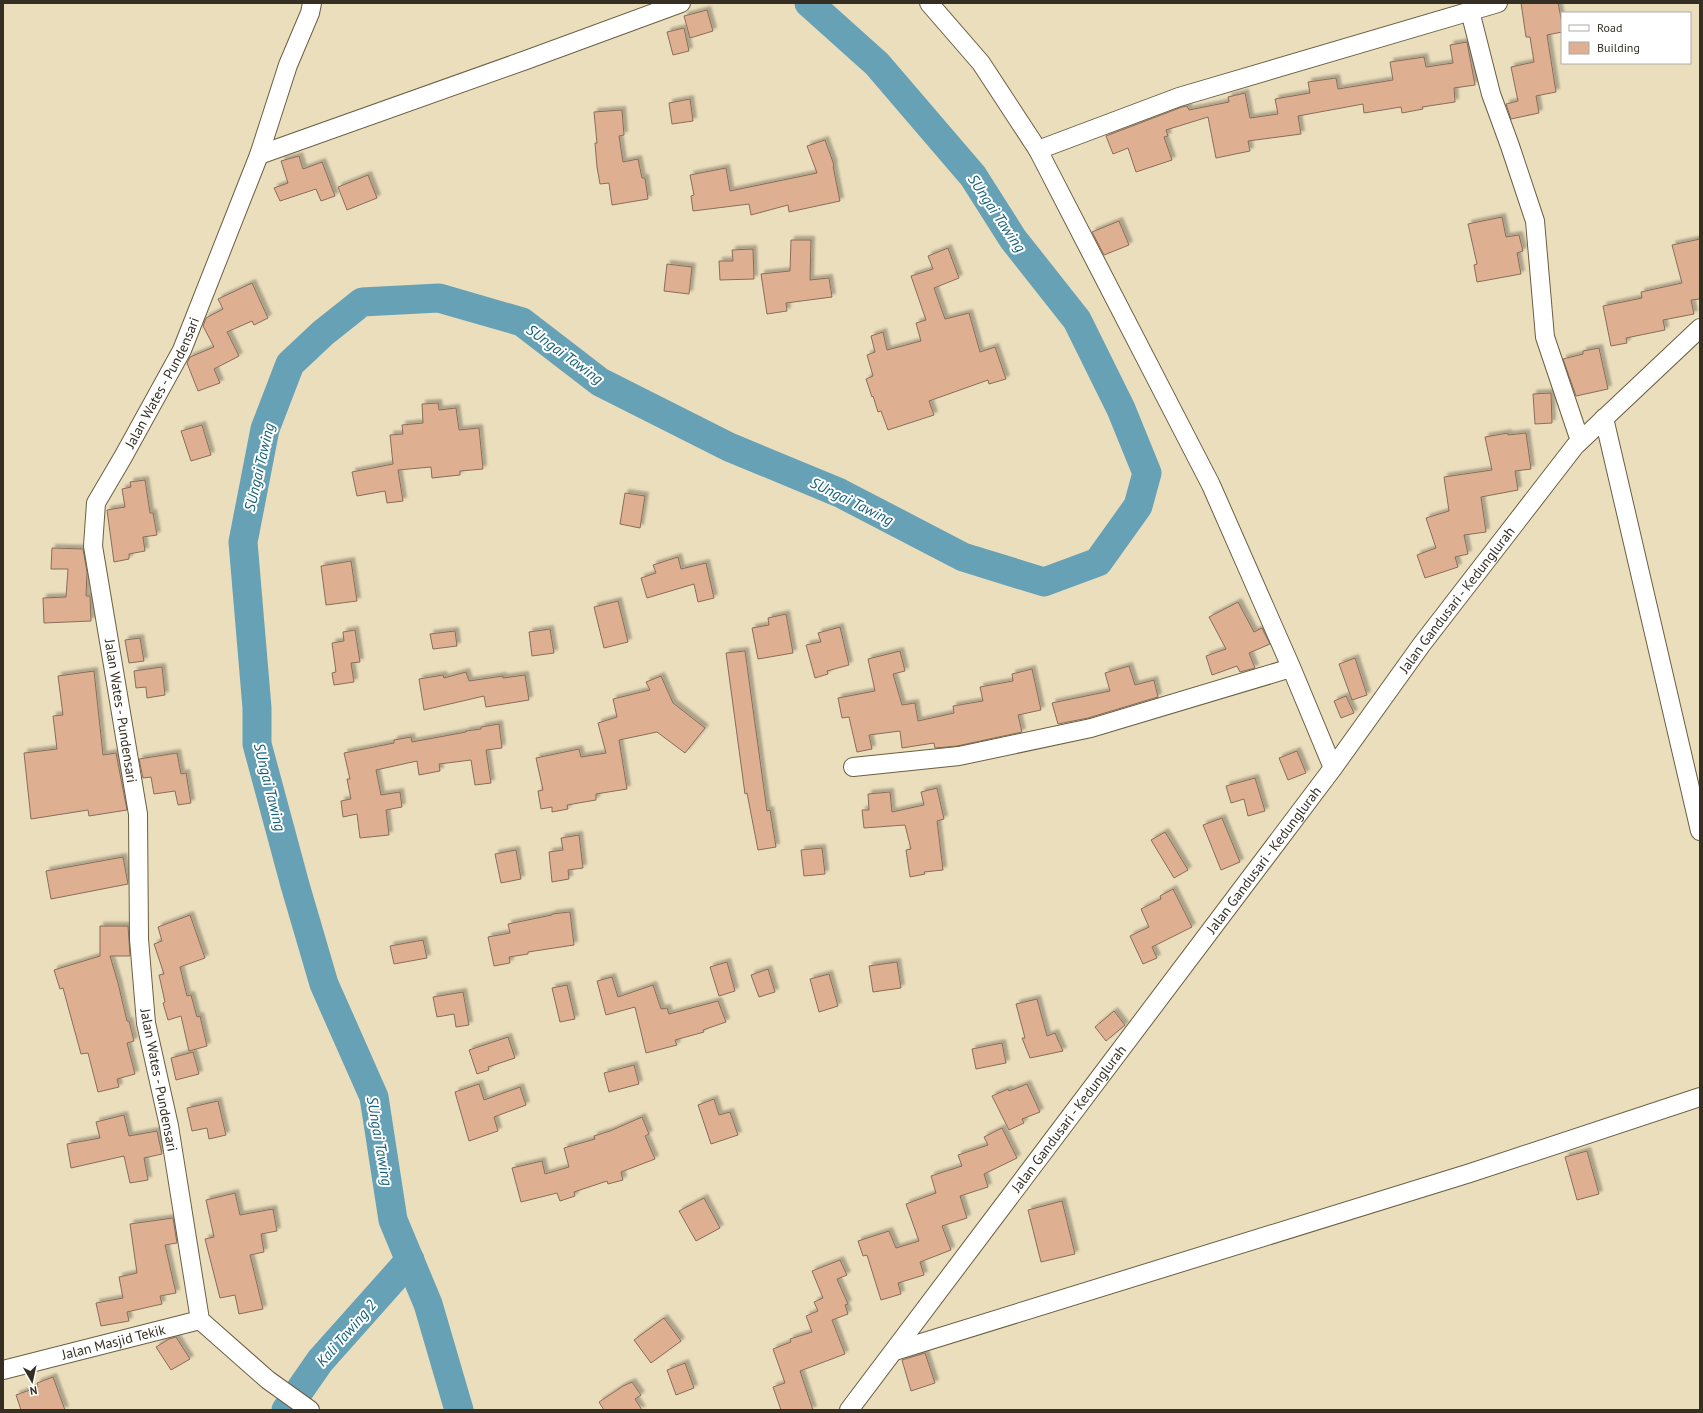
<svg xmlns="http://www.w3.org/2000/svg" width="1703" height="1413" font-family="'PT Sans',sans-serif">
<defs>
<filter id="shadow"><feDropShadow dx="3.5" dy="-3.5" stdDeviation="1" flood-color="#0004"/></filter>
</defs>
<rect width="100%" height="100%" fill="#ebdebd"/>
<g fill="none" stroke-linecap="round" stroke-linejoin="round">
<g stroke="#66a1b6" stroke-width="29">
<path d="M286 1410 320 1361 410 1260"/>
<path d="M459 1410 428 1304 393 1220 374 1097 324 984 295 885 257 744V708L243 542 265 429 290 364 323 333 362 302 439 298 522 322 600 382 729 447 840 493 963 557 1044 582 1098 562 1138 506 1147 473 1121 409 1077 320 1013 239 973 176 877 64 809 3"/>
</g>
</g>
<g fill="#deb091" stroke="#886d5a" filter="url(#shadow)">
<path d="M1521 3H1558L1562 23V32L1547 35 1556 92 1536 96 1539 113 1511 119 1506 104 1518 101 1511 67 1534 62 1530 37H1526Z"/>
<path d="M707 10 713 31 690 38 684 16Z"/>
<path d="M684 28 689 51 673 55 667 32Z"/>
<path d="M1467 42 1475 85 1454 88 1455 102 1422 107 1423 109 1402 113 1401 107 1364 113 1363 104 1298 116 1301 134 1248 141 1250 151 1216 158 1208 117 1166 130 1168 136 1164 137 1172 160 1136 172 1128 148 1113 154 1106 136 1182 107 1187 106 1189 110 1229 102 1228 97 1245 93 1250 118 1278 114 1275 99 1310 93 1308 82 1336 78 1338 89 1393 80 1390 62 1424 57 1426 67 1453 63 1450 45Z"/>
<path d="M690 99 693 121 672 124 669 103Z"/>
<path d="M622 110 624 135 619 136 623 162 638 159 642 178H645L648 199 612 205 609 183 600 184 597 167 595 143H597L594 112Z"/>
<path d="M825 140 834 165 833 166 840 201 789 212 788 205 751 215 749 204 693 211 691 196 694 195 690 175 726 168 730 191 817 173 807 146Z"/>
<path d="M299 156 303 169 322 162 335 196 321 201 316 189 280 201 274 188 288 183 281 161Z"/>
<path d="M368 175 377 198 347 210 338 187Z"/>
<path d="M1502 217 1506 237 1519 235 1523 251 1517 253 1521 274 1477 282 1474 265 1477 264 1468 224Z"/>
<path d="M1119 221 1129 245 1104 255 1092 232Z"/>
<path d="M1700 239V299L1691 300 1694 314 1663 320 1665 330 1626 338 1627 343 1611 346 1603 306 1642 298 1641 292 1682 283 1672 245Z"/>
<path d="M791 240H811L810 280 829 278 832 297 786 303 787 311 767 314 761 274 790 271Z"/>
<path d="M948 248 959 278 934 288 945 319 969 313 980 352 995 347 1006 379 989 384 988 380 929 401 934 415 888 430 881 411 878 412 873 396 872 397 866 379 873 376 867 355 875 352 871 336 883 332 887 350 921 341 916 323 926 320 911 276 933 269 928 256Z"/>
<path d="M753 249 754 279 720 280 719 261H733L732 250Z"/>
<path d="M667 264 692 267 689 294 664 291Z"/>
<path d="M252 283 268 318 254 325 252 321 227 332 239 356 214 369 220 383 198 391 187 363 190 357 214 347 203 326 206 318 223 309 218 299Z"/>
<path d="M1599 348 1608 389 1576 396 1563 359 1583 354V351Z"/>
<path d="M1551 393 1552 423 1535 424 1533 394Z"/>
<path d="M438 403 439 410 456 408 459 430 479 428 483 469 460 471V475L432 478 431 467 398 470 403 501 387 503 385 491 357 496 352 472 393 464 390 435 403 434 402 425 423 423 422 404Z"/>
<path d="M202 425 211 455 191 461 181 431Z"/>
<path d="M1508 433V435L1526 433 1531 469 1515 471 1518 490 1481 497 1486 532 1464 535 1468 554 1455 557 1458 567 1425 578 1417 555 1436 548 1426 518 1449 511 1444 477 1492 470 1485 437Z"/>
<path d="M145 480 150 513H153L157 535 143 537 145 551 129 554V559L114 562 107 510 125 507 122 489 131 487 130 482Z"/>
<path d="M625 493 645 496 640 528 620 524Z"/>
<path d="M52 548 83 549 87 572 86 596H90L91 621 44 623 43 598 66 597 68 569H51Z"/>
<path d="M678 557 681 569 706 563 714 598 698 602 694 584 647 598 641 578 656 573 653 565Z"/>
<path d="M351 561 357 601 326 605 321 566Z"/>
<path d="M618 601 628 642 604 648 594 607Z"/>
<path d="M1238 602 1254 632 1262 628 1270 644 1249 653 1255 668 1240 672 1237 666 1212 675 1206 656 1226 649 1209 617Z"/>
<path d="M786 614 793 653 758 659 752 628 769 625 768 618Z"/>
<path d="M840 627 849 665 827 671 828 674 815 678 806 645 821 642 818 633Z"/>
<path d="M550 629 554 653 532 656 529 632Z"/>
<path d="M355 630 360 662 351 663 354 682 334 685 332 673 336 672 332 643 344 641 343 632Z"/>
<path d="M455 631 457 646 433 649 430 634Z"/>
<path d="M140 638 144 661 129 663 125 640Z"/>
<path d="M745 651 767 811 770 810 776 847 758 850 747 793 745 794 726 653Z"/>
<path d="M900 651 905 671 893 674 902 705 915 703 918 721 954 713 953 706 983 701 980 687 1013 681 1012 674 1032 669 1041 710 1018 715 1022 732 957 746 935 748 934 743 902 748 900 731 869 735 872 749 857 752 849 717 842 718 838 698 875 691 868 659Z"/>
<path d="M1355 658 1367 695 1352 700 1339 664Z"/>
<path d="M1129 666 1135 685 1154 680 1158 697 1088 718 1058 724 1052 703 1110 691 1105 673Z"/>
<path d="M162 667 165 695 147 698 146 687 136 688 134 671Z"/>
<path d="M94 671 103 755 116 753 127 810 89 816 88 810 31 819 24 753 57 749 53 716 63 715 58 676Z"/>
<path d="M466 672 469 681 503 676V678L525 675 529 700 486 707 484 696 424 710 419 679 443 675 444 678Z"/>
<path d="M661 676 673 703 705 728 685 753 657 732 619 740 627 789 596 794V800L567 805 568 809 552 812V807L541 809 538 791 543 790 536 758 579 749 581 757 606 753 598 723 617 717 613 699 650 690 646 682Z"/>
<path d="M1346 696 1354 713 1341 718 1334 701Z"/>
<path d="M499 724 502 748 486 750 491 783 475 785 471 760 439 764 440 771 419 775 417 761 376 770 381 795 400 792 402 807 386 810 389 835 360 838 357 814 343 817 341 801 351 799 347 779H350L344 753 394 743V740L411 737 412 742 466 732V731L481 729V727Z"/>
<path d="M1297 751 1306 773 1288 780 1279 758Z"/>
<path d="M177 753 181 774 186 773 191 803 178 805 175 791 154 794 151 777 143 778 139 759Z"/>
<path d="M1255 778 1265 811 1248 816 1244 799 1231 803 1226 786Z"/>
<path d="M937 788 944 819 937 821 943 870 924 872 925 874 910 877 906 850 911 849 905 825 864 828 862 810H869L868 794 890 792 892 812 924 805 921 792Z"/>
<path d="M1222 818 1240 862 1221 870 1203 825Z"/>
<path d="M1165 832 1188 870 1174 878 1151 840Z"/>
<path d="M579 835 583 868 568 870 569 879 552 882 549 852 563 850 561 838Z"/>
<path d="M822 848 825 874 804 876 801 850Z"/>
<path d="M516 850 521 879 501 883 495 854Z"/>
<path d="M123 857 128 884 51 899 46 871Z"/>
<path d="M1173 889 1192 927 1152 947 1157 958 1143 964 1130 936 1149 927 1141 909 1161 899 1160 896Z"/>
<path d="M570 912 574 945 528 952V954L509 957 510 963 494 966 488 937 510 933 508 924 552 915V914Z"/>
<path d="M190 915 205 958 180 967 187 996 191 995 197 1017 200 1016 207 1046 189 1051 181 1016 168 1020 163 1003 165 1002 159 975 164 974 154 944 162 941 158 927Z"/>
<path d="M100 926H128L130 956H110L118 983 127 1021H129L134 1041 127 1043 135 1074 117 1079 119 1087 98 1092 88 1053 81 1054 63 988 60 989 54 970 100 956Z"/>
<path d="M423 940 427 958 394 964 390 946Z"/>
<path d="M727 962 735 991 719 996 710 967Z"/>
<path d="M897 962 901 988 873 992 869 966Z"/>
<path d="M768 969 775 992 759 997 751 975Z"/>
<path d="M829 974 838 1006 819 1012 810 979Z"/>
<path d="M612 977 618 997 653 985 661 1009 667 1008 669 1014 718 1001 726 1022 703 1030 704 1032 675 1040 677 1045 646 1053 635 1007 606 1015 597 981Z"/>
<path d="M567 985 575 1019 560 1022 552 988Z"/>
<path d="M463 992 469 1025 456 1027 454 1014 437 1017 433 997Z"/>
<path d="M1037 999 1047 1036 1055 1033 1063 1051 1030 1058 1022 1038H1025L1016 1004Z"/>
<path d="M1114 1011 1125 1025 1106 1041 1095 1027Z"/>
<path d="M508 1037 515 1058 488 1067 489 1070 477 1074 469 1050Z"/>
<path d="M1002 1043 1006 1063 976 1069 972 1049Z"/>
<path d="M193 1052 199 1074 176 1080 171 1058Z"/>
<path d="M634 1065 639 1084 609 1092 604 1073Z"/>
<path d="M479 1084 484 1100 520 1087 526 1105 494 1117 498 1131 469 1141 455 1092Z"/>
<path d="M1027 1084 1040 1112 1022 1119 1024 1123 1009 1130 992 1096 1008 1089 1009 1091Z"/>
<path d="M714 1099 719 1115 730 1112 738 1135 711 1144 698 1105Z"/>
<path d="M218 1101 226 1135 209 1139 207 1128 192 1131 187 1108Z"/>
<path d="M124 1115 129 1136 157 1131 162 1154 144 1158 148 1180 130 1183 124 1156 71 1168 67 1144 100 1138 96 1122Z"/>
<path d="M642 1117 649 1134 645 1136 655 1159 621 1172 623 1180 608 1184 607 1181 574 1192 575 1196 560 1201 557 1193 521 1202 512 1168 542 1161 545 1174 569 1167 564 1148 595 1139 594 1136 610 1131Z"/>
<path d="M1002 1128 1017 1158 984 1174 988 1187 960 1196 967 1218 942 1226 951 1250 920 1262 924 1275 898 1283 901 1294 881 1300 867 1255 863 1256 858 1241 889 1231 896 1248 919 1241 906 1204 936 1193 931 1176 962 1166 958 1155 988 1145 984 1137Z"/>
<path d="M1587 1151 1599 1194 1577 1200 1565 1157Z"/>
<path d="M235 1193 240 1215 273 1209 277 1231 261 1234 264 1252 250 1255 263 1309 239 1314 235 1295 220 1298 205 1239 214 1237 206 1200Z"/>
<path d="M704 1198 720 1228 696 1241 679 1211Z"/>
<path d="M1062 1201 1075 1254 1041 1262 1028 1210Z"/>
<path d="M173 1218 177 1243 165 1245 176 1293 160 1296 162 1304 127 1312 129 1321 101 1326 96 1303 123 1298 119 1277 137 1273 130 1224Z"/>
<path d="M840 1260 847 1275 837 1279 848 1304 845 1305 848 1314 832 1320 845 1354 800 1371 813 1410H781L773 1387 785 1383 773 1349 791 1342 790 1339 812 1332 806 1316 818 1311 814 1302 823 1298 812 1271Z"/>
<path d="M664 1318 681 1341 651 1363 634 1340Z"/>
<path d="M176 1337 190 1359 171 1370 156 1347 169 1339Z"/>
<path d="M925 1353 935 1383 911 1391 902 1360Z"/>
<path d="M685 1363 694 1388 676 1395 667 1370Z"/>
<path d="M53 1377 65 1410H21L16 1395 38 1387 37 1383Z"/>
<path d="M632 1382 641 1395 635 1399 642 1410H604L599 1402 623 1386Z"/>
</g>
<g fill="none" stroke-linecap="round" stroke-linejoin="round">
<g stroke="#6a5f42" stroke-width="20">
<g id="minor">
<path d="M929 3 981 63 1038 150"/>
<path d="M1470 11 1491 94 1510 146 1535 221 1545 337 1580 441"/>
<path d="M259 155 526 60 681 3"/>
<path d="M1604 418 1700 831"/>
<path d="M853 767 959 756 1091 728 1291 668"/>
<path d="M1333 768 1291 667 1211 485 1038 150 1179 97 1498 3"/>
<path d="M895 1351 1470 1173 1700 1097"/>
<path id="s1" d="M3 1370 200 1320"/>
<path id="s2" d="M310 1410 268 1380 200 1320 169 1126 146 1023 139 939 138 814 93 546 96 503 123 457 182 350 259 155 288 65 310 13 312 3"/>
<path id="s3" d="M849 1410 1333 768 1422 644 1575 446 1700 328"/>
</g>
</g>
<use href="#minor" stroke="#fff" stroke-width="18"/>
</g>
<g text-anchor="middle" dominant-baseline="central" stroke-width="4" stroke-linejoin="round" paint-order="stroke">
<g font-size="14" fill="#342f22" stroke="#fff">
<text stroke="none"><textPath href="#s2" startOffset="1106">Jalan Wates - Pundensari</textPath></text>
<text stroke="none"><textPath href="#s3" startOffset="1013">Jalan Gandusari - Kedunglurah</textPath></text>
<text transform="translate(121 711) rotate(81)">Jalan Wates - Pundensari</text>
<text stroke="none"><textPath href="#s3" startOffset="689">Jalan Gandusari - Kedunglurah</textPath></text>
<text transform="translate(159 1080) rotate(79)">Jalan Wates - Pundensari</text>
<text stroke="none"><textPath href="#s3" startOffset="365">Jalan Gandusari - Kedunglurah</textPath></text>
<text stroke="none"><textPath href="#s1" startOffset="114">Jalan Masjid Tekik</textPath></text>
</g>
<g font-size="15" font-style="italic" fill="#136177" stroke="#fff">
<text transform="translate(997 213) rotate(56)">SUngai Tawing</text>
<text transform="translate(565 354) rotate(36)">SUngai Tawing</text>
<text transform="translate(259 467) rotate(-77)">SUngai Tawing</text>
<text transform="translate(852 501) rotate(26)">SUngai Tawing</text>
<text transform="translate(270 787) rotate(76)">SUngai Tawing</text>
<text transform="translate(380 1141) rotate(80)">SUngai Tawing</text>
<text transform="translate(346 1333) rotate(-49)">Kali Tawing 2</text>
</g>
</g>
<rect width="1703" height="1413" fill="none" stroke="#342f22" stroke-width="8"/>
<rect x="1561" y="12" width="130" height="52" fill="#ffffff" stroke="#aeaca7"/>
<rect x="1569" y="25" width="20" height="6" fill="#ffffff" stroke="#aeaca7"/>
<text x="1597" y="32" font-size="12" fill="#342f22">Road</text>
<rect x="1569" y="42" width="20" height="12" fill="#deb091" stroke="#aeaca7"/>
<text x="1597" y="52" font-size="12" fill="#342f22">Building</text>
<g transform="translate(32 1381) rotate(171)" stroke="#ffffff" stroke-width="3" paint-order="stroke">
<path d="M0-3L7 15L0 10L-7 15Z" fill="#342f22"/>
<text y="-6" font-size="11" font-weight="bold" text-anchor="middle" fill="#342f22">N</text>
</g>
</svg>
